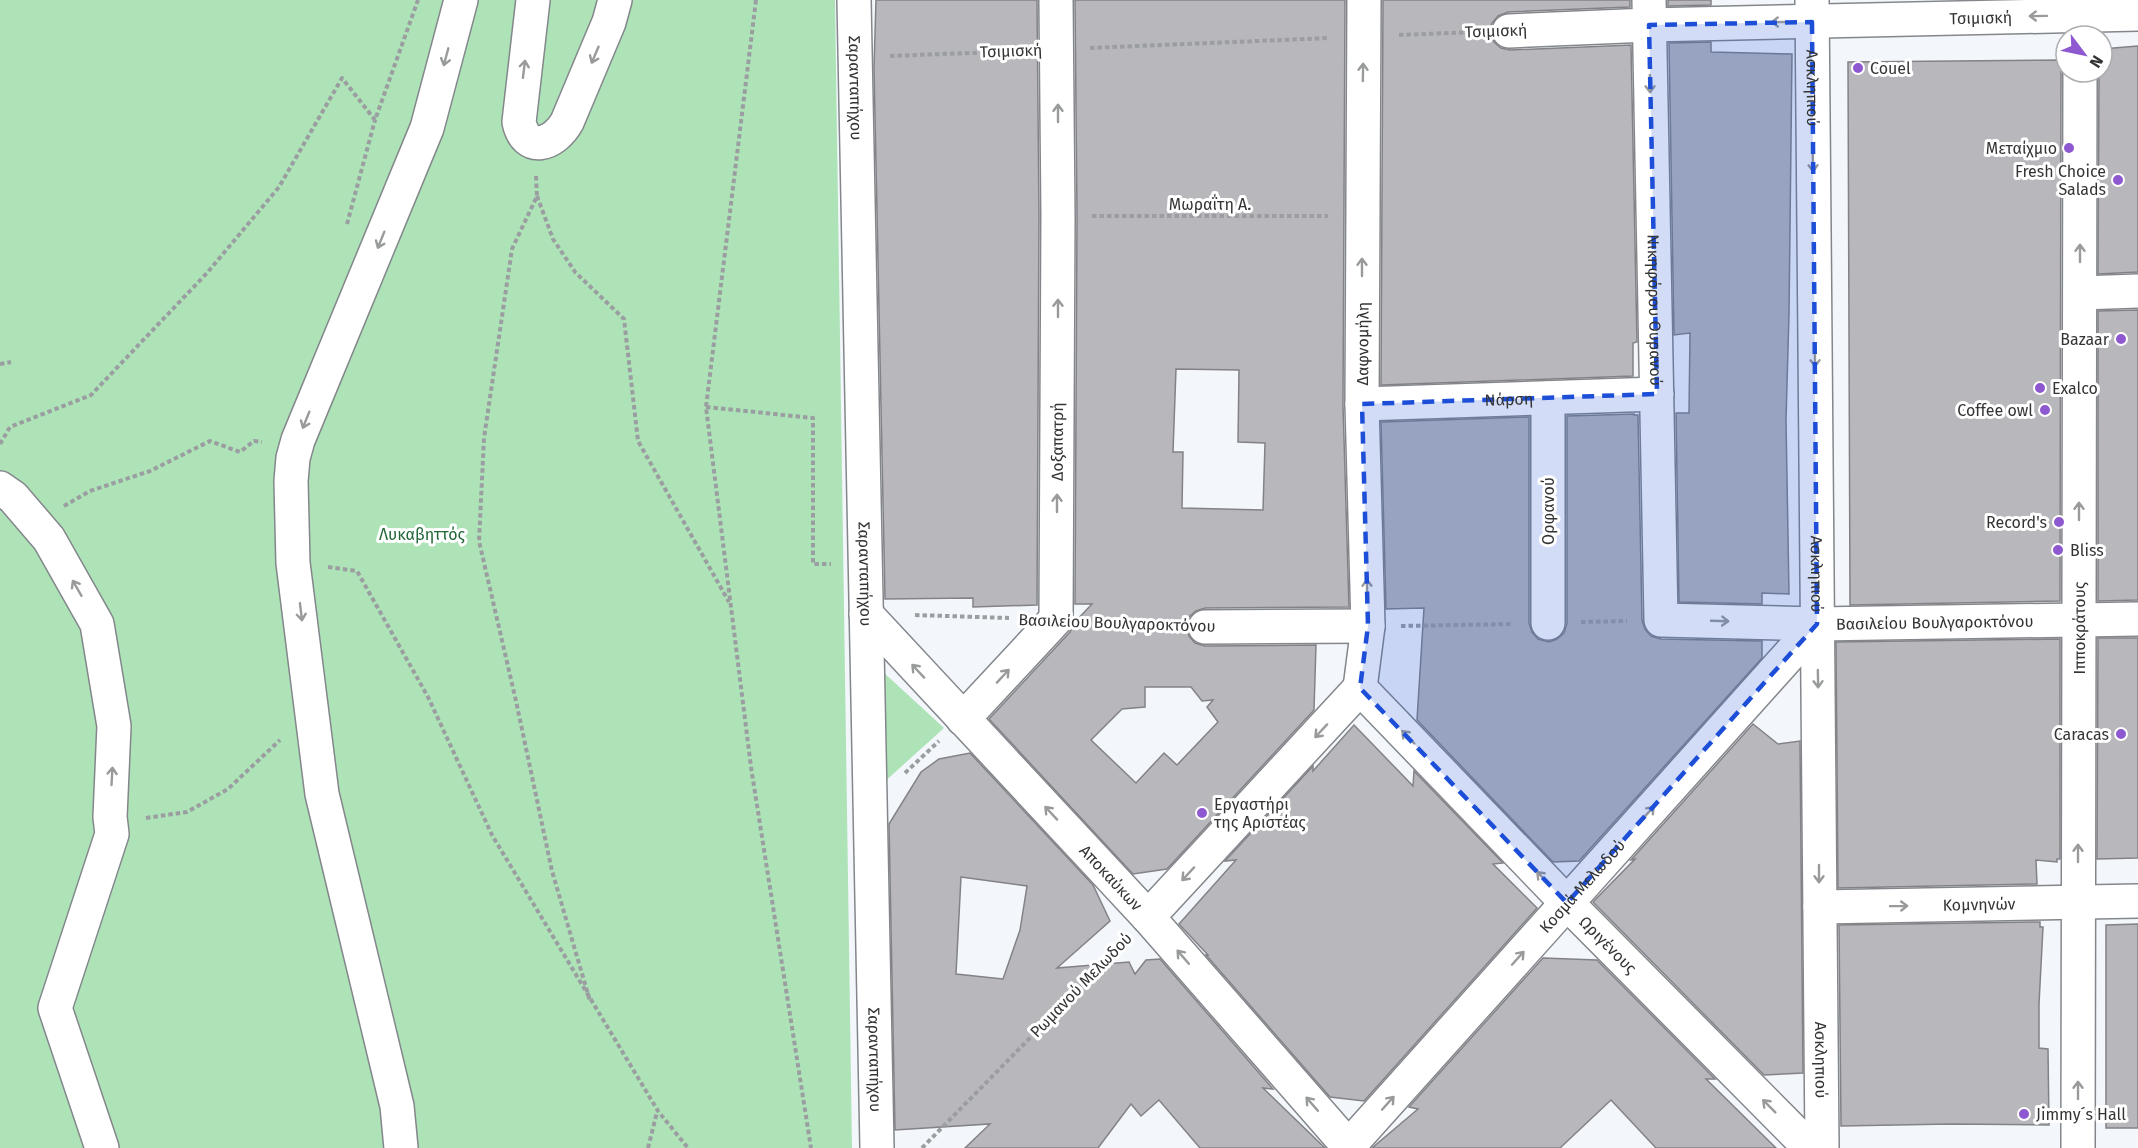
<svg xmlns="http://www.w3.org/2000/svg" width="2138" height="1148" font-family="'Fira Sans',sans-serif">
<rect width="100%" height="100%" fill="#f3f7fc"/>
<g fill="#aee3b8">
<path d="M0 0H835L852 1148H0Z"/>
<path d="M882 671 944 728 882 784Z"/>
</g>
<g fill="#b7b7bc" stroke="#828287" stroke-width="1.5" fill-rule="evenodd">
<path d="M876 0H1037L1039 216 1037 605 973 607V598L885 599 874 68Z"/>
<path d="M1075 0H1345L1343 405 1349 607 1205 608 1196 611 1189 617 1186 627 1189 636 1195 643 1205 646 1316 645 1314 710 1167 869 1133 874 989 719 1070 632 1074 623 1092 604H1075L1077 216ZM1176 369 1239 370 1238 442 1265 443 1263 510 1182 508 1183 452H1173ZM1145 687H1191L1202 701 1213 700 1207 707 1218 722 1177 765 1164 753 1136 783 1091 740 1122 709 1145 707Z"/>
<path d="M1383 0H1630V7L1508 12 1498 16 1492 23 1490 31 1494 42 1501 48 1510 50 1631 45 1637 342 1633 343V376L1381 385Z"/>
<path d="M1668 0H1711V5L1668 6Z"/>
<path d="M1711 42V52L1792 54 1789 314 1786 420 1789 594 1762 593V604L1679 602 1676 413H1689L1690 333 1674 335 1669 43Z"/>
<path d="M2138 46V272L2098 274 2099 72H2102V49Z"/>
<path d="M2066 60 2061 72 2060 601 1850 605 1848 62Z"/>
<path d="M2138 310V600L2098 601V311Z"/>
<path d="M1634 414V415H1638L1642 620 1645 629 1651 636 1661 639 1762 641V658L1579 861 1553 862 1417 720 1424 608 1386 609 1381 422 1529 417V623L1532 632 1538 639 1549 642 1557 639 1564 633 1567 623V416Z"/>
<path d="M2098 638H2138V858L2097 859Z"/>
<path d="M2060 639V859H2057V862L2036 860 2037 884 1838 888 1836 642Z"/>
<path d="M1753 724 1778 744 1800 741 1803 1073 1764 1075 1593 902 1635 859 1631 860Z"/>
<path d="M1354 725 1413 786 1414 771 1503 863 1493 864 1537 908 1364 1101 1330 1097 1206 955H1208L1179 924 1236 860 1225 861 1313 766V771Z"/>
<path d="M970 753 1093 885 1110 921 1057 968 1129 962 1135 974 1146 960 1160 959 1273 1089 1263 1088 1325 1148H1200L1159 1100 1141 1116 1131 1104 1098 1148H965L990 1124 895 1130 889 824 921 772 939 759ZM961 877 1027 886 1020 930 1003 979 956 974Z"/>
<path d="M2040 922V927H2043L2039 1004V1048L2048 1049 2049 1125 1951 1124 1841 1126 1839 925Z"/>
<path d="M2138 924V1128H2106V925Z"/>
<path d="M1543 958 1597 960 1715 1079H1706L1776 1148H1656L1611 1100 1560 1148H1372L1418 1109 1409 1107Z"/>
</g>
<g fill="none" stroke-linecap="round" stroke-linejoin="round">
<g stroke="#83878b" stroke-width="36">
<g id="minor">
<path d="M533 0 519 122C526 154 554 145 567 122L609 22 615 0"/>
<path id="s1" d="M854 0 877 1148"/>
<path id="s2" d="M1649 0 1661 620 1817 624 2138 619"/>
<path id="s3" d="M1812 0 1822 1148"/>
<path id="s4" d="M1509 31 1649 25 2138 14"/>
<path d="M2080 293 2138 291"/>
<path d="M1548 398V623"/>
<path id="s5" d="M1362 404 1657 394"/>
<path d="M0 488 13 497 49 539 97 624 114 726 110 817 112 834 55 1008 102 1148"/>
<path id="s6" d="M866 614 1148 917 1350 1148"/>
<path d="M1205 627 1368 626"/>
<path id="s7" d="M1360 688 1368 626 1362 404 1364 0"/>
<path id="s8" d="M1360 688 1567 903 1810 1148"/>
<path id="s9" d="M963 719 1056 619 1058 216 1056 0"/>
<path id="s10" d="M1820 907 2138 901"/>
<path d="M1148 917 1360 688"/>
<path d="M401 1148 397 1106 322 794 293 563 291 481 293 458 298 440 427 128 461 0"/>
<path id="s11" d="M1347 1148 1817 624"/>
<path id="s12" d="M2078 1148 2080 72"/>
</g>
</g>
<g stroke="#9b9ea1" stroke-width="4" stroke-dasharray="4.5 3" stroke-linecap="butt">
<path d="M756 0 706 407 751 767 811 1148"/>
<path d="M1399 35 1476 32"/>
<path d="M1090 48 1329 38"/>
<path d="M890 56 1023 51"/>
<path d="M536 176 537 196 512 249 484 438 479 541 516 701 552 871 590 1001"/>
<path d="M537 196 553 239 575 272 624 319 638 441 729 602"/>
<path d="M1092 216H1328"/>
<path d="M347 224 375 120"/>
<path d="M0 364 11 362"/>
<path d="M706 407 813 418V564H831"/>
<path d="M0 444 10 427 91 395 207 273 279 187 342 78 375 120 418 0"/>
<path d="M64 506 90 491 150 471 210 441 240 452 254 441 262 442"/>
<path d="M328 567 357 571 428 697 492 835 658 1111 688 1148"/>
<path d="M915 615 1009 618"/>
<path d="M1089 621 1171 625"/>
<path d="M1581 622 1627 621"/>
<path d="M1401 626 1513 624"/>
<path d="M905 773 939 741"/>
<path d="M146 818 187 812 228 789 280 740"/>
<path d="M648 1148 657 1112"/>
<path d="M922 1148 1125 941"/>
</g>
<use href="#minor" stroke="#fff" stroke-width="33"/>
</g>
<defs><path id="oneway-shaft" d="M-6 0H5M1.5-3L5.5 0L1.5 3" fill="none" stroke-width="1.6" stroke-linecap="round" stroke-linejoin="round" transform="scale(1.5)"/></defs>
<g stroke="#999a9a">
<use href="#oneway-shaft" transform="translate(2038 16) rotate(179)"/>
<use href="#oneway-shaft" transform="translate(1780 22) rotate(179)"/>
<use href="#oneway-shaft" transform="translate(595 55) rotate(113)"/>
<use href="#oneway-shaft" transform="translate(446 57) rotate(105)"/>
<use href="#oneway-shaft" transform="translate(524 69) rotate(-83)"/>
<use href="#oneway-shaft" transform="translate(1363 72) rotate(-89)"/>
<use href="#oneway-shaft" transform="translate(1650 84) rotate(89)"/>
<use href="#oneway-shaft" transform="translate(1058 113) rotate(-90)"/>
<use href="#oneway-shaft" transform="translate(1813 163) rotate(89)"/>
<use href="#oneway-shaft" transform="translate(381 240) rotate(112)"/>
<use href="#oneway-shaft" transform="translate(2080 253) rotate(-90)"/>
<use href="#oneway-shaft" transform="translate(1362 267) rotate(-90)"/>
<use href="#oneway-shaft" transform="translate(1058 308) rotate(-90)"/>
<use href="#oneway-shaft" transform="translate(1815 358) rotate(89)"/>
<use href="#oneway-shaft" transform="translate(306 420) rotate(112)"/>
<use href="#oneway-shaft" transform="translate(1057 503) rotate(-90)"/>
<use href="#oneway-shaft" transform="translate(2079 511) rotate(-90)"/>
<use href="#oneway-shaft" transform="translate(77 588) rotate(-120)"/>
<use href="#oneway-shaft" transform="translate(1367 588) rotate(-91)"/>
<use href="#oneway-shaft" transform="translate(301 612) rotate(83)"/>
<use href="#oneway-shaft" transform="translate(1720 621) rotate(2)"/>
<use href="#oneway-shaft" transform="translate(918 671) rotate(-133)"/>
<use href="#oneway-shaft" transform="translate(1003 676) rotate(-47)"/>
<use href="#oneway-shaft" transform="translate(1818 679) rotate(89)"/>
<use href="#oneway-shaft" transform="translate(1321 731) rotate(133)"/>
<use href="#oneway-shaft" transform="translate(1408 737) rotate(-134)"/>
<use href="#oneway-shaft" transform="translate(112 776) rotate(-87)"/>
<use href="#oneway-shaft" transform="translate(1051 813) rotate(-133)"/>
<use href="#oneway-shaft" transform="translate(1648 813) rotate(-48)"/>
<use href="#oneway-shaft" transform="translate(2078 853) rotate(-90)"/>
<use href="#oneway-shaft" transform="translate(1188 874) rotate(133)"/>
<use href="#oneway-shaft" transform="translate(1819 874) rotate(90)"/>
<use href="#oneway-shaft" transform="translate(1543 878) rotate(-134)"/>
<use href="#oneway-shaft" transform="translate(1899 906) rotate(-1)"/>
<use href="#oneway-shaft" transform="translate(1183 957) rotate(-131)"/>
<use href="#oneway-shaft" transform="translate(1518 958) rotate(-48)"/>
<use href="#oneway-shaft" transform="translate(2078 1090) rotate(-90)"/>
<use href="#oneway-shaft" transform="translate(1388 1103) rotate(-48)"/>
<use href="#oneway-shaft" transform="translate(1312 1104) rotate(-131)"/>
<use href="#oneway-shaft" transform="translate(1769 1106) rotate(-135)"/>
</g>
<path fill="#1d4ed8" fill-opacity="0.2" stroke="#1d4ed8" stroke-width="4.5" stroke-dasharray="12 8" stroke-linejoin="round" d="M1812 22 1817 624 1567 903 1360 688 1368 626 1362 404 1657 394 1649 25Z"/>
<g fill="#8d58d0" stroke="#fff" stroke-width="2">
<circle cx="1858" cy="68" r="6"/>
<circle cx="2069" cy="148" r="6"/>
<circle cx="2118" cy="180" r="6"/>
<circle cx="2121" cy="339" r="6"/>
<circle cx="2040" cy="388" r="6"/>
<circle cx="2045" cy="410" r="6"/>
<circle cx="2059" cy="522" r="6"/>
<circle cx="2058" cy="550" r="6"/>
<circle cx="2121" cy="734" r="6"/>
<circle cx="1202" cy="813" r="6"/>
<circle cx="2024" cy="1114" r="6"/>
</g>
<g text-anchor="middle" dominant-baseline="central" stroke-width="6" stroke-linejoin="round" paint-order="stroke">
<g font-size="16" fill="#333436" stroke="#fff">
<text stroke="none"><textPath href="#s4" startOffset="472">Τσιμισκή</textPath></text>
<text transform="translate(1496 31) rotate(-2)">Τσιμισκή</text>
<text transform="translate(1011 51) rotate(-2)">Τσιμισκή</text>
<text stroke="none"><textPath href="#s1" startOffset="88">Σαρανταπήχου</textPath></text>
<text stroke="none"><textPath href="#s3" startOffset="88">Ασκληπιού</textPath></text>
<text x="1210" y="204">Μωραΐτη Α.</text>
<text stroke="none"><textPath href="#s2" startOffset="310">Νικηφόρου Ουρανού</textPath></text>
<text stroke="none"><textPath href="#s7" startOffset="345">Δαφνομήλη</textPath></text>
<text stroke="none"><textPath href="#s5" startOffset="147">Νάρση</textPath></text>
<text stroke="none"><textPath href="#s9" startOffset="314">Δοξαπατρή</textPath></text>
<text transform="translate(1548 511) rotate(-90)">Ορφανού</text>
<text stroke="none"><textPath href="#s1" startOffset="574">Σαρανταπήχου</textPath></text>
<text stroke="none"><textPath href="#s3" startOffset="574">Ασκληπιού</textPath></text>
<text stroke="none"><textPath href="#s2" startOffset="894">Βασιλείου Βουλγαροκτόνου</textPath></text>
<text transform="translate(1117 623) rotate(2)">Βασιλείου Βουλγαροκτόνου</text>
<text stroke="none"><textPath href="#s12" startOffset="520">Ιπποκράτους</textPath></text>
<text stroke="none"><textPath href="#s6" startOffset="360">Αποκαύκων</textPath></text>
<text stroke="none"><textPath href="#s11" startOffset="352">Κοσμά Μελωδού</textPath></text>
<text stroke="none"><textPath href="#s10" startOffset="159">Κομνηνών</textPath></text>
<text stroke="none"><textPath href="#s8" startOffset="357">Ωριγένους</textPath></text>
<text transform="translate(1081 985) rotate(-46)">Ρωμανού Μελωδού</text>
<text stroke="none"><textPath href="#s1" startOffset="1060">Σαρανταπήχου</textPath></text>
<text stroke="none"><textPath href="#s3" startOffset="1060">Ασκληπιού</textPath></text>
</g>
<g font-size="16" fill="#333436" stroke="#fff" text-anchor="end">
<text x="1870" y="68" text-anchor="start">Couel</text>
<text x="2057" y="148">Μεταίχμιο</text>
<text x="2106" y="171">Fresh Choice<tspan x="2106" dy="18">Salads</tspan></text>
<text x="2109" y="339">Bazaar</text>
<text x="2052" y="388" text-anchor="start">Exalco</text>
<text x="2033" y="410">Coffee owl</text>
<text x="2047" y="522">Record's</text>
<text x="2070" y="550" text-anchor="start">Bliss</text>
<text x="2109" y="734">Caracas</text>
<text x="1214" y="804" text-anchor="start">Εργαστήρι<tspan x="1214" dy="18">της Αριστέας</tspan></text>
<text x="2036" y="1114" text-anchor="start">Jimmy´s Hall</text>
</g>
<g font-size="16" fill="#236637" stroke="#fff">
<text x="422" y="534">Λυκαβηττός</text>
</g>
</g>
<g transform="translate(2084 54) rotate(122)"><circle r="28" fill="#ffffff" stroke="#adaeaf" stroke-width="1.5"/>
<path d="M0-4.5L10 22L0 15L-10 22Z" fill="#8d58d0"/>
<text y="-9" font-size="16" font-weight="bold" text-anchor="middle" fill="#333436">N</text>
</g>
</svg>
